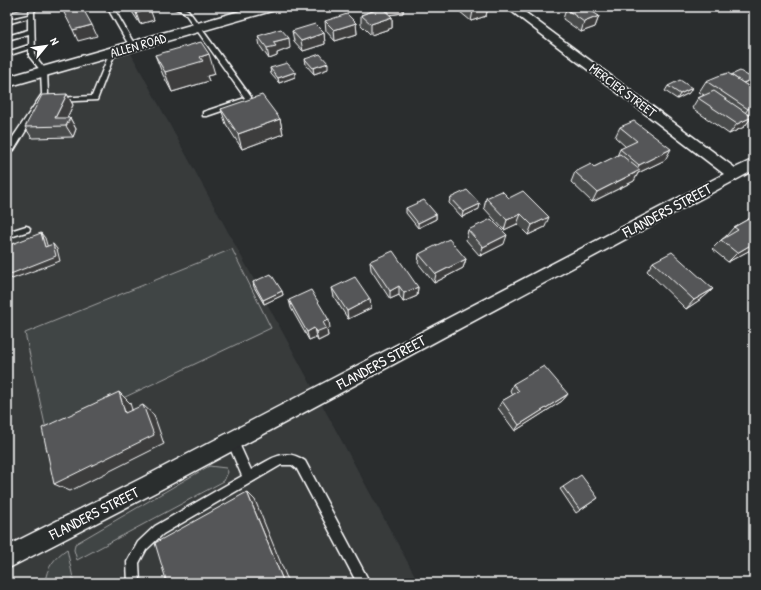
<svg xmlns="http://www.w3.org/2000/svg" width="761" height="590" font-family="'Patrick Hand',sans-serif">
<rect width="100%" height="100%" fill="#2a2d2e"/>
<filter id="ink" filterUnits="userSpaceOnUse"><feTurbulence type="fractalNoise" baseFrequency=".025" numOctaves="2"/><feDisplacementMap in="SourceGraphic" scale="8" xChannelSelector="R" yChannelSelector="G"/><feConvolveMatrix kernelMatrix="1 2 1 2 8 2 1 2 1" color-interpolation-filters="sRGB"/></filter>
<g filter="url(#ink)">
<path fill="#373a3b" d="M128 48 419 583H7V82Z"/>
<g fill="#414445" stroke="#a0a2a2">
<path d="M232 249 271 328 47 434 25 333Z"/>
<path d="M209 466 226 468 228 472 224 481 77 560 74 550 75 544Z"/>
<path d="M67 549 74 583H45C46 568 55 557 67 549Z"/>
</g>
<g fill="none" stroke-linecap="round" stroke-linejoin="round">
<g stroke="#fff" stroke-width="3">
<g id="service">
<path d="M31 7H37L34 12 35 56 47 71 48 94 14 150 7 152V146L42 94 41 71 29 56V49L7 56V52L29 45V34L7 40V36L28 30V18L7 24V20L28 15Z"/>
<path d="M107 7H113L136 47 135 48 130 47Z"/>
<path d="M172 7H180L188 10 251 97V101L207 116H203V112L245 98 184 12Z"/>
<path d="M110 52 115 53 97 100 56 102V98H58L92 96Z"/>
<path d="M26 226 29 227 30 229 29 231 7 238V232Z"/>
<path d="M232 436 236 437 251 470C270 460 284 446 305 461L370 583H357L297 469 292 465H281L163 534 146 550 139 563 140 583H128L127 562 138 542 155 526 242 476 227 441 228 437Z"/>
</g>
</g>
<g stroke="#fff" stroke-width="3">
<path id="minor" d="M506 7H518L735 168 754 159V170L156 492 7 569V546L142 478 724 174Z"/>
</g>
<g stroke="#fff" stroke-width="3">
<path id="secondary" d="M254 7H277L275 10 7 87V77Z"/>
</g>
<use href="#service" fill="#2a2d2e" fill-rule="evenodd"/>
<use href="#minor" fill="#2a2d2e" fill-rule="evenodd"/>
<use href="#secondary" fill="#2a2d2e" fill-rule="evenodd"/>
</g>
<g fill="#494b4c" stroke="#fff">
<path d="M129 7H148L154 20 140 24Z"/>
<path d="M379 7H403V13L389 15 392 17V28L371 35 361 25V15L380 8Z"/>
<path d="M454 7H488L486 16 471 21Z"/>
<path d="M566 9 599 16 595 27 581 32 563 19Z"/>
<path d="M325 21 356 23 357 34 335 41 326 31Z"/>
<path d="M292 31 324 33 325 44 303 51 294 41Z"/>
<path d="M258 36 290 48 277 53V56L269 59 260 46Z"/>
<path d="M155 55 215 74 207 76 209 81 172 92 163 75Z"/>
<path d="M305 59 328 69 314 74 306 65Z"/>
<path d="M270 68 295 72V77L279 83 271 74Z"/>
<path d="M706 81 749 84 747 85 754 90V111L752 113 749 115 752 117 744 127 729 134 692 108 698 98 704 95 699 92Z"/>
<path d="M668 86 689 93 677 99 665 91Z"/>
<path d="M67 94 73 105 67 118H70L76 129 73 137 32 138 25 127Z"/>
<path d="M221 109 280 119 283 134 242 149 226 124Z"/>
<path d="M620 127 665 160 638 173 634 181 592 202 571 182 575 172 594 167 617 156 620 149 626 147 615 137Z"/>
<path d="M450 198 479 209 462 217 449 203Z"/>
<path d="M486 198H509L545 227 528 235 517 224 504 230 484 208Z"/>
<path d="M406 208 436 214V219L418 228 406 213Z"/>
<path d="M754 216V250L752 249 728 262 712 249 721 240 726 236 734 227Z"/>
<path d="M468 230 504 244 480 256 466 240Z"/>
<path d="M419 254 466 259 463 268 434 283 418 263Z"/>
<path d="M370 261 418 287 417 296 403 302 399 295 390 299 371 270Z"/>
<path d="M653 262 713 289 704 297 686 309 647 271Z"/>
<path d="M253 282 282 291 283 295 264 304 254 287Z"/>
<path d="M332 288 370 299 371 308 348 319 334 297Z"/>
<path d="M289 300 330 328 327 330 328 336 318 341 316 337 309 340 291 308Z"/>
<path d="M513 384 568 394 562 401 515 431 498 408 502 401 513 395 510 391Z"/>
<path d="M563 487 598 498 576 513 560 489Z"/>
</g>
<g fill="#3c3d3e" stroke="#fff">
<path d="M7 7H23V9L7 13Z"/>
<path d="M388 7H403V13L388 15Z"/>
<path d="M483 7H488L486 16 471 21 473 11Z"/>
<path d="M150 9 154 20 140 24 136 13Z"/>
<path d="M599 16 595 27 581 32 584 22Z"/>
<path d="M392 17V28L371 35V24Z"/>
<path d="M356 23 357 34 335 41 334 30Z"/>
<path d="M92 25 97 36 78 41 73 30Z"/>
<path d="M324 33 325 44 303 51 301 41Z"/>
<path d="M289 38 290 48 277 53V56L269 59 267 48 273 42Z"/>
<path d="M209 54 215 74 207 76 209 81 172 92 165 72 200 57Z"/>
<path d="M328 63V69L314 74 313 68Z"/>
<path d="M295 72V77L279 83 278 78Z"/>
<path d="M753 79 749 84 738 90 741 84Z"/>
<path d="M692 88 689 93 677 99 680 94Z"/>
<path d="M67 94 73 105 63 126 55 118Z"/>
<path d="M754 102V111L752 113 740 120 748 109Z"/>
<path d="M752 117 744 127 729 134 737 124Z"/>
<path d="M70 118 76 129 73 137 66 126Z"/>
<path d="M280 119 283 134 242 149 238 134Z"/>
<path d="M671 149 665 160 638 173 634 181 592 202 597 192 635 173 639 165Z"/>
<path d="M480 204 479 209 462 217 463 212Z"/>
<path d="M436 214V219L418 228V223Z"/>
<path d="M521 214 517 224 504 230 507 220Z"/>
<path d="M549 217 545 227 528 235 532 225Z"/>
<path d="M41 233 45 238 49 252 45 247Z"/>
<path d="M507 235 504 244 480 256 483 247Z"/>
<path d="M754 243V247L752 249 728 262 737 253Z"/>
<path d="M53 244 57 249 60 261 12 279 8 275Z"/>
<path d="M466 259 463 268 434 283 436 274Z"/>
<path d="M399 286V295L390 299V291Z"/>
<path d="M418 287 417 296 403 302 404 293Z"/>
<path d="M713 289 704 297 686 309 694 300Z"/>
<path d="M282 291 283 295 264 304 263 300Z"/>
<path d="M370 299 371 308 348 319 347 311Z"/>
<path d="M329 320 330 328 327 330 328 336 318 341 316 332 323 322Z"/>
<path d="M314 328 316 337 309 340 307 332Z"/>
<path d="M119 392 130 403 136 423 125 413Z"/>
<path d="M568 394 562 401 515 431 519 425Z"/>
<path d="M143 405 154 415 164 444 70 491 54 484Z"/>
<path d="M247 492 255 500 289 583H284Z"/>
</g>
<g fill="#555758" stroke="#fff">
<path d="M61 7H82L92 25 73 30Z"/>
<path d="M132 7H148L150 9 136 13Z"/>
<path d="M468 7H483L473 11Z"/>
<path d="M572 7H585L599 16 584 22 566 9Z"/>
<path d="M382 8 392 17 371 24 361 15Z"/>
<path d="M347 14 356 23 334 30 325 21Z"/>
<path d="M315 24 324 33 301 41 292 31Z"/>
<path d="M281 29 289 38 273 42 276 46 267 48 258 36Z"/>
<path d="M201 42 209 54 200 57 203 61 165 72 155 55Z"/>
<path d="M320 54 328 63 313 68 305 59Z"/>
<path d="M287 63 295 72 278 78 270 68Z"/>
<path d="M740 71 753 79 743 83 731 75Z"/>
<path d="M728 73 754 90V106L748 109 706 81 718 76Z"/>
<path d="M680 80 692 88 680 94 668 86Z"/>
<path d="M714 91 752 117 737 124 698 98Z"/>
<path d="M67 94 55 118H70L66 126 25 127 42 95Z"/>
<path d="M262 95 280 119 238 134 221 109Z"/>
<path d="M634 121 671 149 639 165 620 149 637 141 620 127Z"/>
<path d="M620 154 640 170 597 192 575 172 591 164 594 167Z"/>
<path d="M467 190 480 204 463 212 450 198Z"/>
<path d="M502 191 509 198 523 191 549 217 532 225 521 214 507 220 486 198Z"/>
<path d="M424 200 436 214 418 223 406 208Z"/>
<path d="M754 216V243L737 253 721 240 738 230 734 227Z"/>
<path d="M491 219 507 235 483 247 468 230Z"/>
<path d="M41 233 45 247 53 244 56 256 8 275 7 246Z"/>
<path d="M449 239 466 259 436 274 419 254Z"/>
<path d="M393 251 418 287 404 293 399 286 390 291 370 261Z"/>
<path d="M672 252 713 289 694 300 653 262Z"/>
<path d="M271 274 282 291 263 300 253 282Z"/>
<path d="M355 277 370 299 347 311 332 288Z"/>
<path d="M311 290 329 320 323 322 326 328 316 332 314 328 307 332 289 300Z"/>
<path d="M544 366 568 394 519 425 502 401 519 391 513 384Z"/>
<path d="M119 392 125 413 143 405 154 435 54 484 42 428Z"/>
<path d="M581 475 598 498 580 510 563 487Z"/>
<path d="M247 492 284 583H167L155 543Z"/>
</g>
</g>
<g text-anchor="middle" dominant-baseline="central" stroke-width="4" stroke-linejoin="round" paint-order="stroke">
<g font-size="13" fill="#fff" stroke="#2a2d2e">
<text transform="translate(138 45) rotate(-16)">ALLEN ROAD</text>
<text transform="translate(623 90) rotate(37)">MERCIER STREET</text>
</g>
<g font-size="15" fill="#fff" stroke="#2a2d2e">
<text transform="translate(667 210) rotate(-28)">FLANDERS STREET</text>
<text transform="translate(381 362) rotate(-28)">FLANDERS STREET</text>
<text transform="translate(94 513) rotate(-27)">FLANDERS STREET</text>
</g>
</g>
<rect width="761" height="590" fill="none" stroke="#2a2d2e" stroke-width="24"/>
<rect x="12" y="12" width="737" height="566" fill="none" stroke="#fff" stroke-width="1.5" filter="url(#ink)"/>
<g transform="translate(46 46) rotate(61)" stroke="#2a2d2e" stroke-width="3" paint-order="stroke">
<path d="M0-3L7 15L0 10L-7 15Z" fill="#ffffff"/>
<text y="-6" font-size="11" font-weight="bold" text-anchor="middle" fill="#ffffff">N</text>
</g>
</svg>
